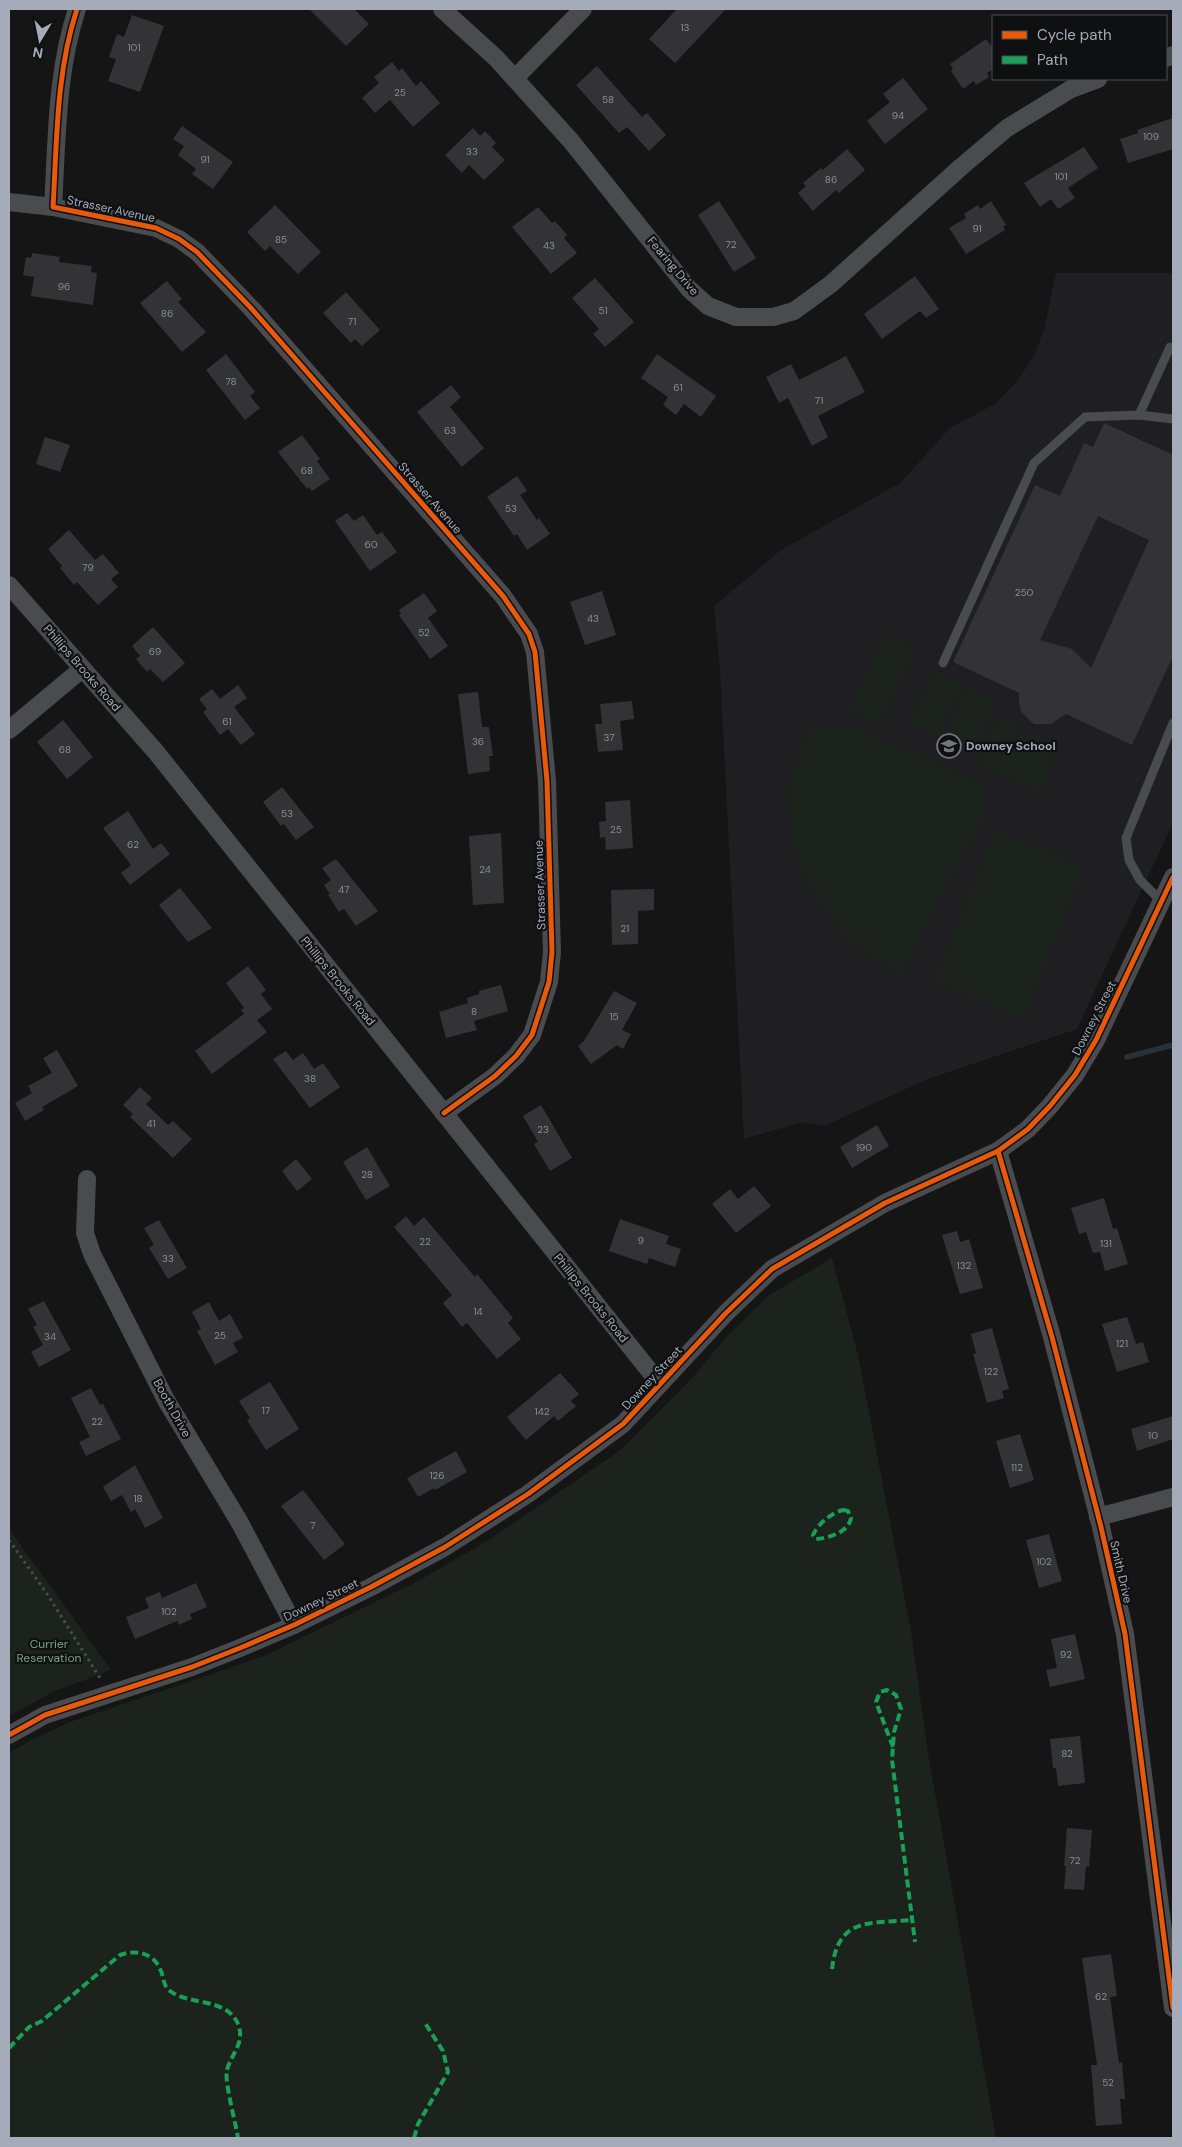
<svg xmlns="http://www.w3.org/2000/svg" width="1182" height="2147" font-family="'DM Sans',sans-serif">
<rect width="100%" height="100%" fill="#151516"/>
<path fill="#1f1f22" d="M1056 273H1173V823L1077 1029 928 1079 824 1126 802 1122 744 1139 720 670 714 606 781 550 900 483 950 428 995 404 1018 380 1035 354 1045 326Z"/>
<g fill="#1b231c">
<path d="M885 634 914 648 880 725 850 711Z"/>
<path d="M934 672 962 685 939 737 910 724Z"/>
<path d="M968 688 996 701 972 752 944 739Z"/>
<path d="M1012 717C1018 735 1022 736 1040 742L1041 751 1054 759 1040 792 976 763 992 727Z"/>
<path d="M860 730 980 783 987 808 901 975 844 935 811 889 792 841 788 791 808 731Z"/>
<path d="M995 831 1084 867 1023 1018 934 982Z"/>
<path d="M832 1258 858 1355 911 1631 928 1753 996 2138H9V1753L31 1740 70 1722 262 1657 420 1580 490 1539 612 1456 628 1443 692 1378 728 1335 768 1296Z"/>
<path d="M9 1529 111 1670 53 1692 9 1716Z"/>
</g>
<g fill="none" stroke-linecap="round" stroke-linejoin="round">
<path stroke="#273139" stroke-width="5.5" d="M1127 1057 1173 1045"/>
</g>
<g fill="#333335" fill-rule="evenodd">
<path d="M309 9H354L369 24 346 46Z"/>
<path d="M677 9H726L675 63 649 39Z"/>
<path d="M132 15 164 26 140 92 108 81 116 59 109 57 117 34 124 37Z"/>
<path d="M986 39 993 48V69L987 73 989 77 976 85 974 81 963 89 951 71 953 69 950 64Z"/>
<path d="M392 62 399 71 402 68 416 86 421 81 440 103 413 127 390 100 375 113 362 98 379 83 374 77Z"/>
<path d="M597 66 642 117 647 113 666 135 649 151 627 127 619 133 576 85Z"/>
<path d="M903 78 928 109 885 144 867 121 890 102 883 94Z"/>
<path d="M1173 118V149L1128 163 1120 139 1138 133 1137 130Z"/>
<path d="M182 126 233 162 213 189 192 174 196 169 178 155 184 146 173 139Z"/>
<path d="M473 128 480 136 485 131 496 143 492 147 505 160 484 180 469 165 462 173 445 155Z"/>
<path d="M1084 147 1098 168 1068 188 1075 198 1058 209 1051 199 1040 207 1024 183Z"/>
<path d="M847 149 865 170 839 193 836 190 813 211 798 193 806 186 803 183 821 168 823 170Z"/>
<path d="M719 201 756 258 734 272 698 215Z"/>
<path d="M991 201 1006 225 1003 227 1005 230 966 254 949 228 966 218 964 214 978 205 980 209Z"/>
<path d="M275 205 321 252 298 274 270 246 265 251 247 232Z"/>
<path d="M538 207 552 223 555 221 567 235 564 238 577 253 551 274 512 227Z"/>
<path d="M32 253 60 257 59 262 92 266 91 272 97 273 93 305 31 296 34 277 23 275 26 257 31 258Z"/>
<path d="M915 276 939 309 926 318 920 311 882 339 864 314Z"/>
<path d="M595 278 634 322 605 347 593 334 599 329 572 298Z"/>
<path d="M167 281 182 299 178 302 206 332 182 352 140 303Z"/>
<path d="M346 292 380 330 362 346 355 339 351 343 323 313Z"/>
<path d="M226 354 255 392 250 396 260 408 245 420 206 370Z"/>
<path d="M657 354 716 396 701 417 684 404 676 415 663 405 668 397 641 378Z"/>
<path d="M846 356 865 392 818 416 828 437 812 446 788 398 779 403 766 377 791 364 799 380Z"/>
<path d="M451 385 461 397 450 407 484 448 462 467 417 412Z"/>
<path d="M1104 423 1173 455V656L1132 745 1066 714 1051 724H1034L1022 713 1019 703V693L953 662 1035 485 1060 496 1084 443 1093 447ZM1098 516 1149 540 1091 668 1072 649 1040 640Z"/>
<path d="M302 435 320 459 317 461 330 479 312 491 309 487 307 489 278 452Z"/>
<path d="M45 437 70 445 60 472 36 464Z"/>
<path d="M517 476 527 491 520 495 537 520 539 518 550 534 527 550 517 534 514 536 487 497Z"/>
<path d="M347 513 354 521 363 515 377 535 382 532 397 552 370 571 335 521Z"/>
<path d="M69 530 95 560 103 554 119 573 111 579 118 587 98 605 77 582 74 585 60 568 62 566 48 549Z"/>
<path d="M602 591 616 635 585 645 570 602Z"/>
<path d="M424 593 437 611 428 618 448 646 430 659 399 615 401 613 399 610Z"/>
<path d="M153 627 185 663 163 682 150 669 147 672 136 659 140 656 132 646Z"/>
<path d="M238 685 247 698 234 707 255 734 241 745 228 729 220 735 203 712 207 709 199 699 212 689 220 699Z"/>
<path d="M478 692 482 727H489L493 756H489L490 771 468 774 458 694Z"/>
<path d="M632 701 634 719 620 721 623 750 598 752 595 724H602L600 704Z"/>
<path d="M63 720 93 757 67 779 37 742Z"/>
<path d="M282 787 314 827 296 840 284 824 281 826 263 802Z"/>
<path d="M630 800 633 848 606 850 605 837 600 838 599 822 606 821 605 802Z"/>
<path d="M128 811 153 849 161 843 170 854 130 885 121 873 131 865 103 828Z"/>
<path d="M501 833 504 903 473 905 469 836Z"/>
<path d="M336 859 378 911 356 926 344 909 339 912 328 895 330 894 324 885 331 880 322 868Z"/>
<path d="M180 888 212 928 188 942 159 905Z"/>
<path d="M654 889V910L638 911V944L612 945 611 890Z"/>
<path d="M248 966 266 990 261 994 272 1009 257 1020 267 1032 212 1074 195 1051 244 1014 241 1010 244 1008 226 983Z"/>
<path d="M501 985 508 1011 474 1021 477 1030 446 1038 439 1012 468 1003 467 998 479 994V991Z"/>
<path d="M614 991 637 1003 622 1030 631 1034 623 1049 617 1045 591 1064 578 1046 584 1041Z"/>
<path d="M57 1050 78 1086 42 1107 44 1110 25 1121 15 1103 32 1093 28 1086 52 1073 43 1058Z"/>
<path d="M286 1051 293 1060 303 1053 314 1069 323 1063 340 1087 310 1108 273 1059Z"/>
<path d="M140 1087 152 1098 146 1104 168 1125 173 1121 192 1139 173 1158 130 1117 133 1114 123 1105Z"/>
<path d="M541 1105 572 1158 550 1171 534 1144 538 1142 523 1116Z"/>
<path d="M877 1125 889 1146 852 1168 840 1147Z"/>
<path d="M367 1147 390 1186 366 1200 343 1162Z"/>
<path d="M296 1159 312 1179 297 1191 282 1171Z"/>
<path d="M754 1186 771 1206 736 1233 712 1204 730 1189 738 1199Z"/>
<path d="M1104 1198 1113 1229 1117 1228 1128 1264 1105 1271 1100 1252 1093 1253 1086 1232 1079 1234 1071 1208Z"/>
<path d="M406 1216 414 1226 424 1217 475 1277 477 1274 513 1318 508 1323 521 1339 497 1359 467 1323 462 1327 443 1303 452 1295 394 1227Z"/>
<path d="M620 1219 669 1236 666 1244 681 1249 675 1267 649 1258 647 1264 609 1251Z"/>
<path d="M159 1220 187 1268 168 1279 149 1248 154 1245 144 1228Z"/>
<path d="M957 1231 960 1242 969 1239 983 1288 960 1294 942 1235Z"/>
<path d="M44 1301 71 1350 39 1367 31 1352 43 1345 33 1327 37 1325 28 1309Z"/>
<path d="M209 1302 219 1321 230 1314 243 1338 233 1343 238 1352 215 1365 197 1331 201 1329 192 1312Z"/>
<path d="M1127 1317 1136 1344 1143 1342 1149 1362 1117 1372 1102 1324Z"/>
<path d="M992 1328 1009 1389 1002 1391 1004 1398 987 1403 973 1354 976 1353 971 1334Z"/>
<path d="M560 1373 579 1394 571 1401 576 1406 558 1421 554 1416 526 1440 507 1417Z"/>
<path d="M270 1382 299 1429 266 1450 247 1420 250 1418 239 1401Z"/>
<path d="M91 1388 100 1405 103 1404 121 1439 86 1456 79 1442 90 1437 71 1398Z"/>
<path d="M1173 1416V1439L1137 1451 1131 1429Z"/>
<path d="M1020 1434 1034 1480 1010 1488 996 1441Z"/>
<path d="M456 1451 467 1472 435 1490 434 1488 418 1497 407 1478Z"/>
<path d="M135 1465 163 1518 145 1528 135 1509 131 1512 122 1495 111 1501 103 1487Z"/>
<path d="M303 1490 345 1544 324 1560 281 1506Z"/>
<path d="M1049 1534 1062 1581 1039 1588 1026 1540Z"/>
<path d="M196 1583 207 1607 190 1614 192 1619 179 1625 177 1621 135 1639 126 1617 149 1608 145 1598 160 1592 162 1598Z"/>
<path d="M1075 1634 1085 1679 1050 1687 1046 1670 1057 1668 1051 1639Z"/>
<path d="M1080 1736 1085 1783 1058 1786 1056 1768H1053L1050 1739Z"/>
<path d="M1067 1828 1092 1830 1089 1867 1086 1866 1084 1890 1064 1889 1066 1866H1064Z"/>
<path d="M1111 1954 1117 1996 1110 1997 1119 2063 1122 2062 1125 2099H1120L1122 2124 1096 2126 1091 2065H1097L1082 1958Z"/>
</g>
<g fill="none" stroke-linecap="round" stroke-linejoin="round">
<path stroke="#4b4c50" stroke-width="3" stroke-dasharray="2.5 4" stroke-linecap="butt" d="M9 1540 47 1594 100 1678"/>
<g stroke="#494b4f" stroke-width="9">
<path d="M1139 415 1170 347 1173 349"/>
<path d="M943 663 1034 463 1085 417 1139 415 1173 419"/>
<path d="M1162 902 1140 880 1129 860 1126 838 1173 723"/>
</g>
<g stroke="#494b4f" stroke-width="18">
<path d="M77 9C56 73 57 141 53 207L156 228 179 239 197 252 251 308 503 596 529 634 535 652 547 781 552 952 549 982 532 1035 516 1056 495 1076 444 1113"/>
<path d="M442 9 496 58 571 141 689 289 708 306 736 317H773L794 311 831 284 961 167 1007 128 1071 89 1098 79"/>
<path d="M1166 58 1173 55"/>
<path d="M515 78 583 9"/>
<path d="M9 202 53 207"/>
<path d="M9 585 156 752 660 1384"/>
<path d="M9 730 82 669"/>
<path d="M998 1151 1052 1337 1101 1527 1125 1634 1173 2008"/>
<path d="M87 1179 85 1233 92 1254 166 1400 240 1523 294 1625"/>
<path d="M1098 1517 1173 1497"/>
<path d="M9 1735 45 1715 192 1667 240 1648 294 1625 371 1587 445 1547 528 1494 623 1424 726 1313 772 1269 885 1203 998 1151 1028 1129 1050 1106 1075 1075 1096 1040 1173 877"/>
</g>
<g stroke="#1a9f57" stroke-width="4" stroke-dasharray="8 4" stroke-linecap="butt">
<path d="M843 1510 848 1511 851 1518C849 1532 829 1538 816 1539L813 1535C818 1524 831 1513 843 1510Z"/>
<path d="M893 1747 876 1702 880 1692 887 1690 896 1695 901 1709 894 1732 892 1760 915 1942"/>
<path d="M832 1969C838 1916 870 1924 912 1920"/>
<path d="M9 2048 29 2027 42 2021 120 1955C137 1949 154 1953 161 1971 164 1978 163 1986 170 1991 190 2006 230 1997 239 2027 244 2045 231 2054 227 2070 224 2081 236 2124 238 2138"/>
<path d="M414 2138 418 2124 448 2072 443 2051 425 2023"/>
</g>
<g stroke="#0f1012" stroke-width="8">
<g id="cycleway">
<path d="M77 9C56 73 57 141 53 207L156 228 179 239 197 252 251 308 503 596 529 634 535 652 547 781 552 952 549 982 532 1035 516 1056 495 1076 444 1113"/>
<path d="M998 1151 1052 1337 1101 1527 1125 1634 1173 2008"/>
<path d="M9 1735 45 1715 192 1667 240 1648 294 1625 371 1587 445 1547 528 1494 623 1424 726 1313 772 1269 885 1203 998 1151 1028 1129 1050 1106 1075 1075 1096 1040 1173 877"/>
</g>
</g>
<use href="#cycleway" stroke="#e8590c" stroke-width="5"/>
</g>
<defs>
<g id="school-ring" transform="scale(1.25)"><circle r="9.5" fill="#0f1012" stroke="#73767f" stroke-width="1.5"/><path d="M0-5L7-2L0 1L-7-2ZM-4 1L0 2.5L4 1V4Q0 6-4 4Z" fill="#73767f"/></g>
</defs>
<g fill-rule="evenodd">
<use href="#school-ring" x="949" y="746"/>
</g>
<g text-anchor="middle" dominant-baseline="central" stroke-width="4.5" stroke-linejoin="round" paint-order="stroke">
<g font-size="10" fill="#888d97">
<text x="685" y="27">13</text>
<text x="134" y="47">101</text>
<text x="400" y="92">25</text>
<text x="608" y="99">58</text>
<text x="898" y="115">94</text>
<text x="1151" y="136">109</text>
<text x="472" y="151">33</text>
<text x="205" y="159">91</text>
<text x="1061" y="176">101</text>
<text x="831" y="179">86</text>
<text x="977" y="228">91</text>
<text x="281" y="239">85</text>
<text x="731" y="244">72</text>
<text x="549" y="245">43</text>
<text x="64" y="286">96</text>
<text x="603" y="310">51</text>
<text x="167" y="313">86</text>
<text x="352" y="321">71</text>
<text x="231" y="381">78</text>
<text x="678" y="387">61</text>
<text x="819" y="400">71</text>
<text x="450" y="430">63</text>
<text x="307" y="470">68</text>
<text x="511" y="508">53</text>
<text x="371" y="544">60</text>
<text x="88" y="567">79</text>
<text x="1024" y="592">250</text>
<text x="593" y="618">43</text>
<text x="424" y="632">52</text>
<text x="155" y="651">69</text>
<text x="227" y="721">61</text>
<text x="609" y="737">37</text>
<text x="478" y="741">36</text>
<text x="65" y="749">68</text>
<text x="287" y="813">53</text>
<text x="616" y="829">25</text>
<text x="133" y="844">62</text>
<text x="485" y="869">24</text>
<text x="344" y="889">47</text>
<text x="625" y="928">21</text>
<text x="474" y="1011">8</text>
<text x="614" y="1016">15</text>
<text x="310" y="1078">38</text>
<text x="151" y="1123">41</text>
<text x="543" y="1129">23</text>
<text x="864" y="1147">190</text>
<text x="367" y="1174">28</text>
<text x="641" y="1240">9</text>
<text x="425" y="1241">22</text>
<text x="1106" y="1243">131</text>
<text x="168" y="1258">33</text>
<text x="964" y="1265">132</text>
<text x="478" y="1311">14</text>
<text x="220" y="1335">25</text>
<text x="50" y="1336">34</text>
<text x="1122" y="1343">121</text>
<text x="991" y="1371">122</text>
<text x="266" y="1410">17</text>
<text x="542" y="1411">142</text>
<text x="97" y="1421">22</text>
<text x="1153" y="1435">10</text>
<text x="1017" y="1467">112</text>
<text x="437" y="1475">126</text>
<text x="138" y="1498">18</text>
<text x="313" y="1525">7</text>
<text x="1044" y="1561">102</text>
<text x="169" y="1611">102</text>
<text x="1066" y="1654">92</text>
<text x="1067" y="1753">82</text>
<text x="1075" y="1860">72</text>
<text x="1101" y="1996">62</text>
<text x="1108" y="2082">52</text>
</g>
<g font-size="12" fill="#a5abb8" stroke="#0f1012">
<text transform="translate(111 209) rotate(12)">Strasser Avenue</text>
<text transform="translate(673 266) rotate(50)">Fearing Drive</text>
<text transform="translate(430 498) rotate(49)">Strasser Avenue</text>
<text transform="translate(82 668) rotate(49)">Phillips Brooks Road</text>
<text transform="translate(540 885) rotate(-92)">Strasser Avenue</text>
<text transform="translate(338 981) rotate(51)">Phillips Brooks Road</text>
<text transform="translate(1094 1018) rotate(-63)">Downey Street</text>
<text transform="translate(591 1298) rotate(51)">Phillips Brooks Road</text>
<text transform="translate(652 1378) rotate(-47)">Downey Street</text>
<text transform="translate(172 1408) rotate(61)">Booth Drive</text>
<text transform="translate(1121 1572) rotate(77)">Smith Drive</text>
<text transform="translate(321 1600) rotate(-26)">Downey Street</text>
</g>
<g font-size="12" font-weight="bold" fill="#a5abb8" stroke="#0f1012" text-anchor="start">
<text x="966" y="746">Downey School</text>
</g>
<g font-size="12" fill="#7aa57c" stroke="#0f1012">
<text x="49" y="1644">Currier<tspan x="49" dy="14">Reservation</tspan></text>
</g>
</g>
<rect width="1182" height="2147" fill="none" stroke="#a5abb8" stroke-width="20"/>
<rect x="992" y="15" width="175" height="65" fill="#0f1012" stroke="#4b4e54"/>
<rect x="1002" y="31" width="25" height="8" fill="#e8590c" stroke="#4b4e54"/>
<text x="1037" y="40" font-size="15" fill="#a5abb8">Cycle path</text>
<rect x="1002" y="56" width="25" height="8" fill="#1a9f57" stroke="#4b4e54"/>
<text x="1037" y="65" font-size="15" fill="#a5abb8">Path</text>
<g transform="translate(40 40) rotate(190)" stroke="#0f1012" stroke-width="4" paint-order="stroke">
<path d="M0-4L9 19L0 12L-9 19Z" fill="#a5abb8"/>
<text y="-8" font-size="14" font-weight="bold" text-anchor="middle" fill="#a5abb8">N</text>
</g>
</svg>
